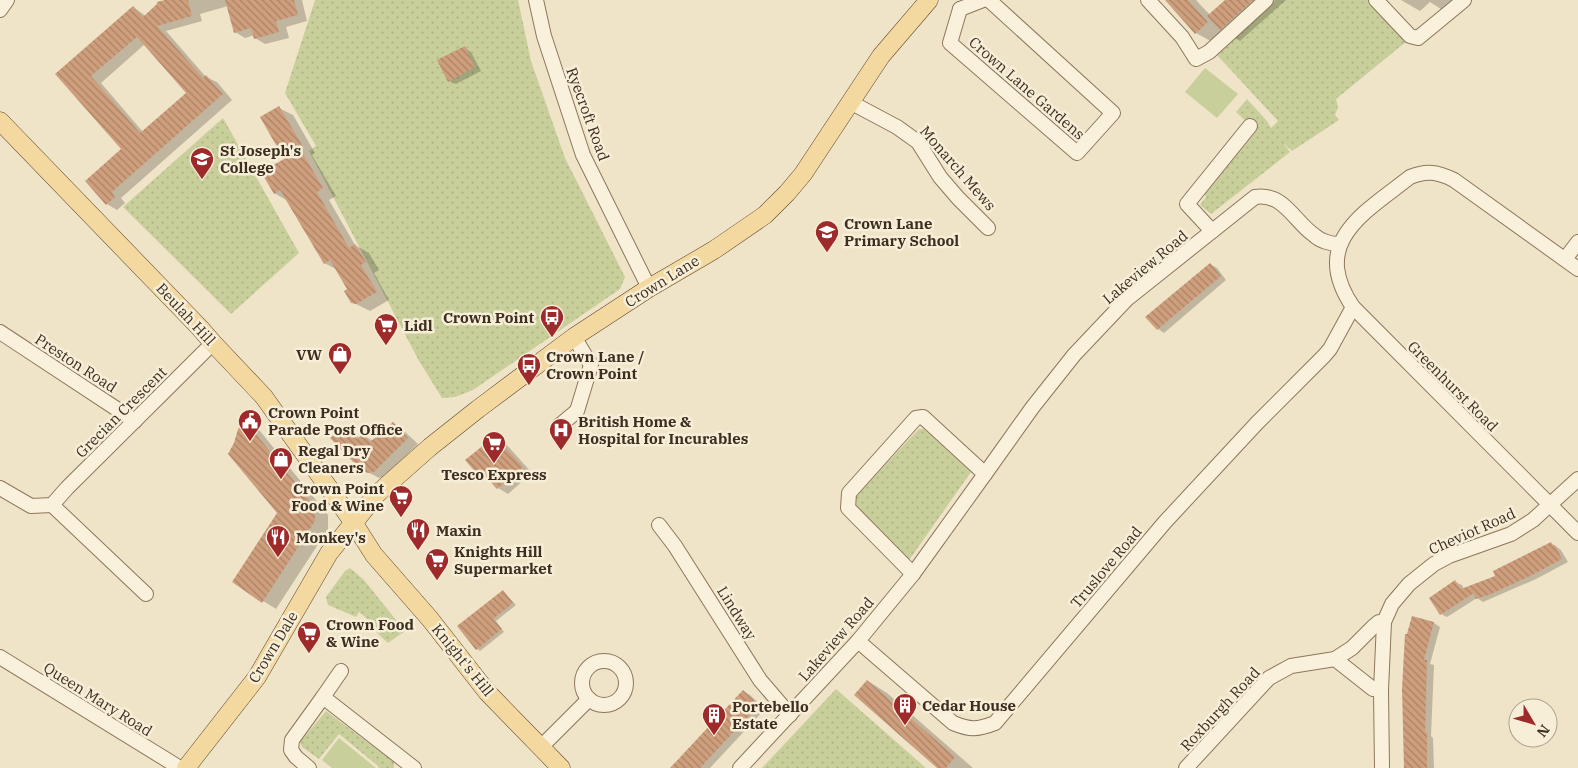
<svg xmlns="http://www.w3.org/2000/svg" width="1578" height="768" font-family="'IBM Plex Serif',serif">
<defs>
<pattern id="grass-dots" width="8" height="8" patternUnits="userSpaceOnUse" patternTransform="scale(1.25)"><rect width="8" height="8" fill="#c9cf9b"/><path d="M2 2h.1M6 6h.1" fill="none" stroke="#aeb285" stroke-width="1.8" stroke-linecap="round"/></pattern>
<pattern id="building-back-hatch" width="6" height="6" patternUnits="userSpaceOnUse" patternTransform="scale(1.25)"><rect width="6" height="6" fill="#cf9f7d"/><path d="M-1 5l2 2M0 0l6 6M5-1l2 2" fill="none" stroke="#a98266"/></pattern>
</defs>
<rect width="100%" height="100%" fill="#f0e4c8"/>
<g fill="url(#grass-dots)">
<path d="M315 0H518L531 61 565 158 625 277 620 289 473 390 455 397 442 398 419 361 309 151 316 146 285 93Z"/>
<path d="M1276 0H1369L1407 41 1336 99 1338 107 1335 115 1339 120 1292 151 1283 143 1290 152 1211 214 1200 205 1206 197 1204 194 1256 131 1236 112 1247 99 1267 121 1271 128 1278 121 1216 54Z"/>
<path d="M223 118 299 253 231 314 123 207Z"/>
<path d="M919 429H924L971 472 907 563 853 503 856 495Z"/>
<path d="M350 568 364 580 405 631 388 643 373 629 375 625 359 612 356 617 328 605 326 597 345 571Z"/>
<path d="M836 689 926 768H762Z"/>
<path d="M326 711 394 762V768H379L378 766 339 734 319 759 302 747 300 742Z"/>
</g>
<g fill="#c9cf9b">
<path d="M1205 68 1238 94 1217 118 1185 92Z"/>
<path d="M339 738 376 768H332L322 760Z"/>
</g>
<g fill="#0003" fill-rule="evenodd">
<path d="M170 0H302L307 21 286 27 289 38 265 44 255 38V35L245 38 235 32 228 6 200 14 202 21 166 31 206 77 217 82 232 100 121 198 125 203 117 210 107 204 123 149 57 74 133 7 146 16ZM145 44 187 93 143 132 101 83Z"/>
<path d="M1167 0H1196L1210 15 1227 0H1286L1240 41 1227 33 1216 44 1196 33Z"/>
<path d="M1401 0H1470L1452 16 1430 2 1420 11Z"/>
<path d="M465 48 471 52 481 71 456 84 449 81Z"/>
<path d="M279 108 293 115 315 153 312 155 336 196 329 200 355 245 369 253 379 270 374 273 389 300 370 311 352 302 349 289 338 270 324 263 288 201 274 193 285 159Z"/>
<path d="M1210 264 1217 268 1226 280 1164 333 1158 329 1147 318Z"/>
<path d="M246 423 260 431 328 515V529L276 609 233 582 278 513Z"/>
<path d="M393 424 403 430 418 444 384 477 379 478 362 469 344 427 354 432 360 439 363 435 373 441Z"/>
<path d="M495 437 505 443 532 473 508 494 498 488Z"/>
<path d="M1551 543 1561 550 1568 562 1536 579 1483 602 1477 598 1447 617 1441 614 1455 582 1462 585 1464 589 1497 577Z"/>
<path d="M503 591 516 605 496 621 504 632 480 651 477 649Z"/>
<path d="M1412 617 1434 623 1440 627 1430 664 1434 665 1431 736 1433 738 1434 768H1407L1408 635Z"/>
<path d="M868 681 887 693 973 768H939Z"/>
<path d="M743 691 750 695 765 709 710 768H672Z"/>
</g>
<g fill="url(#building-back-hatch)" fill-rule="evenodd">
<path d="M165 0H188L192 16 157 26 203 78 206 75 223 94 112 192 115 197 106 205 85 181 121 149 55 74 133 6 143 17 157 4V2ZM137 37 186 93 140 133 91 76Z"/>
<path d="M225 0H294L298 15 276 21 279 32 254 39 251 28 234 33Z"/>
<path d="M1165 0H1188L1208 22 1195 34Z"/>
<path d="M1225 0H1253L1220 30 1207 16Z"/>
<path d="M465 46 475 67 448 82 437 60Z"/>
<path d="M279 106 302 145 299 147 323 188 317 192 349 248 355 244 366 262 361 265 377 292 356 304 351 303 344 291 347 289 330 260 324 264 280 190 274 194 261 172 284 159 260 117Z"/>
<path d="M1210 263 1221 276 1157 330 1145 317Z"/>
<path d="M246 422 315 507V521L262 603 232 582 277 513 228 454 234 443 238 429Z"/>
<path d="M393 422 408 438 374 472 368 473 361 470 330 438 344 425 357 439 363 434 370 442Z"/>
<path d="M495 436 523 467 497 489 488 479 477 474 465 460Z"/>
<path d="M1551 542 1553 546 1555 545 1562 559 1530 576 1491 594 1476 599 1474 593 1440 615 1429 598 1455 580 1461 589 1495 576 1493 571Z"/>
<path d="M503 590 513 603 493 619 502 629 476 650 457 626Z"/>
<path d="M1412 616 1434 622 1424 660H1427L1425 733H1427V768H1404L1402 689 1405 634H1407Z"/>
<path d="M867 680 955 757 946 768H937L854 695Z"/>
<path d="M743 690 759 705 700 768H670Z"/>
</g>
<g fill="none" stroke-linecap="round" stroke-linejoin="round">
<g stroke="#8d765c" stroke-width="16">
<g id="minor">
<path d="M536 0 544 36 583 155 649 288"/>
<path d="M1148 0 1182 37 1196 59 1209 52 1266 0"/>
<path d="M1376 0 1410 36 1418 38 1464 0"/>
<path d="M960 9 950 43 1077 153 1113 113 989 0"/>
<path d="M960 9 983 0"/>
<path d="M0 10 7 0"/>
<path d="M850 102 897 127 918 142 940 177 958 198 988 228"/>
<path d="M1212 231 1187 204 1250 126"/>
<path d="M1565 259 1578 242"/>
<path d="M1578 269 1454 180C1438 172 1427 170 1410 177 1364 213 1309 242 1353 307L1578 533"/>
<path d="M0 332 135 421"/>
<path d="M559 426 577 411 591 365 574 337"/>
<path d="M0 488 31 506 52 505 67 488 213 343"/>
<path d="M52 505 146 594"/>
<path d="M659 525 675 546 760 680 790 715"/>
<path d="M913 574 848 508 849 493 916 418 923 417 985 474 1032 408 1074 355 1127 299 1255 197C1283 192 1294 221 1314 235 1320 241 1331 244 1339 244"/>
<path d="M858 641 953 723C970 730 977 730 995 723L1165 522 1257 423 1324 356 1330 349 1353 307"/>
<path d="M0 657 180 768"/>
<path d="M1335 659 1373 689 1381 690"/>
<circle cx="604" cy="683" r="22"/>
<path d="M341 671 323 697 414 768"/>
<path d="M540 748 589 699"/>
<path d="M309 768 296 757 291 750 292 740 323 697"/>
<path d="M740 768 858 641 913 574 985 474"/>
<path d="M1186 768 1269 678 1291 666 1335 659 1352 648 1373 627 1379 622H1384"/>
<path d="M1382 768 1381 690 1384 622 1392 604 1409 584 1434 564 1449 556 1511 534 1533 520 1578 479"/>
</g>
</g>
<g stroke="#5b4430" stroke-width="19">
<g id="major">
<path d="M0 121 200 328 213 343 264 397 353 522 374 555 430 619 487 692 561 768"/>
<path d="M186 768 257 677 329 553 377 494 430 447 478 409 574 337 649 288 714 250 765 215 787 193 803 174 881 56 929 0"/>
</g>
</g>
<use href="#minor" stroke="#faf1dc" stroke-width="14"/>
<use href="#major" stroke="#f3d9a0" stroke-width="18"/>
</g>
<defs>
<g id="school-pin" transform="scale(1.25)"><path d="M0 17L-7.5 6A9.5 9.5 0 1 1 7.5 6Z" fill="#9e2a2b" stroke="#f7eed8"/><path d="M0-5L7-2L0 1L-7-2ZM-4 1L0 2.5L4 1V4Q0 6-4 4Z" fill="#fff"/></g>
<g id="bus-pin" transform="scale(1.25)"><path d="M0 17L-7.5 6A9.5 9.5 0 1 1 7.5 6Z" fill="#9e2a2b" stroke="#f7eed8"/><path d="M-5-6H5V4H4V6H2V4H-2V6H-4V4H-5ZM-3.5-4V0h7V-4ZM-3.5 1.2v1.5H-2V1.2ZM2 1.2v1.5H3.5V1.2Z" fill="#fff"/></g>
<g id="supermarket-pin" transform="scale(1.25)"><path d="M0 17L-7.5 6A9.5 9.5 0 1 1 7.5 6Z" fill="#9e2a2b" stroke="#f7eed8"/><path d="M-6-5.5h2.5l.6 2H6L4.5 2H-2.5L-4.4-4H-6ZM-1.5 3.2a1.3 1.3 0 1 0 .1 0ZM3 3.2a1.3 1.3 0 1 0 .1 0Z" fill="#fff"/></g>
<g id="shop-pin" transform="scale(1.25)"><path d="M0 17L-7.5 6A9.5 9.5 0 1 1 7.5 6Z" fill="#9e2a2b" stroke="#f7eed8"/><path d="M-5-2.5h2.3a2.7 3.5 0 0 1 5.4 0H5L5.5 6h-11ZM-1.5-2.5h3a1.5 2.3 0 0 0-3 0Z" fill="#fff"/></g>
<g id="civic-pin" transform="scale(1.25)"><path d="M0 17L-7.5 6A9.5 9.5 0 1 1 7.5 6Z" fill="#9e2a2b" stroke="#f7eed8"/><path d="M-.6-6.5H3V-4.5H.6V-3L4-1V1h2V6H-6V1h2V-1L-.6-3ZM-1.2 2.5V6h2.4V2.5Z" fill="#fff"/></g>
<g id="hospital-pin" transform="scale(1.25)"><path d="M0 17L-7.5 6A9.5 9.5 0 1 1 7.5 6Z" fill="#9e2a2b" stroke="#f7eed8"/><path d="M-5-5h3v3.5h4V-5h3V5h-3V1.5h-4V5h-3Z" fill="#fff"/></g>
<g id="restaurant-pin" transform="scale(1.25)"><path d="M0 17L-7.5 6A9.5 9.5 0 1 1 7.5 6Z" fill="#9e2a2b" stroke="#f7eed8"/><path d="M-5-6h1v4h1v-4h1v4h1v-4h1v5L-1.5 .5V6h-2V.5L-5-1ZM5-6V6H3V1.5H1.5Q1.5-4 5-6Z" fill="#fff"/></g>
<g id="building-pin" transform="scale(1.25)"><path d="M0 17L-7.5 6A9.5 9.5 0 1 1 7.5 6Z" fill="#9e2a2b" stroke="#f7eed8"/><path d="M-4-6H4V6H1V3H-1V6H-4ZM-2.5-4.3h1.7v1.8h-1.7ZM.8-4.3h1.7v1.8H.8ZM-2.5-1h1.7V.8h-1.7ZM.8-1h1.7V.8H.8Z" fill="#fff"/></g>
</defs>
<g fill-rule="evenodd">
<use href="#school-pin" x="202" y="159"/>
<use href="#school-pin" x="827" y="232"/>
<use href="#bus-pin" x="552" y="317"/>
<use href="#supermarket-pin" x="386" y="325"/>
<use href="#shop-pin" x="340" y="354"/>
<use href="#bus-pin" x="529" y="365"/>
<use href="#civic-pin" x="250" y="421"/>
<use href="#hospital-pin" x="561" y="430"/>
<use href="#supermarket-pin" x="494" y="443"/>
<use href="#shop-pin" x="281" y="459"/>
<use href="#supermarket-pin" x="401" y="497"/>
<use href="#restaurant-pin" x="418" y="530"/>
<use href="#restaurant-pin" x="278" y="537"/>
<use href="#supermarket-pin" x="437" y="560"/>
<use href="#supermarket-pin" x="309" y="633"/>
<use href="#building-pin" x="905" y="705"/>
<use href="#building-pin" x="714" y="715"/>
</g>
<g text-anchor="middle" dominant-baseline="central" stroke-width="5" stroke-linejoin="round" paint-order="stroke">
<g font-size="15" fill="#3d2e20" stroke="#f7eed8">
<text transform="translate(1027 88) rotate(41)">Crown Lane Gardens</text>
<text transform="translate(588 114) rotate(70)">Ryecroft Road</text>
<text transform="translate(958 168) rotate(49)">Monarch Mews</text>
<text transform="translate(1145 267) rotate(-40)">Lakeview Road</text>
<text transform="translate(662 281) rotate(-32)">Crown Lane</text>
<text transform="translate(186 314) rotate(47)">Beulah Hill</text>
<text transform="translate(76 363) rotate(33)">Preston Road</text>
<text transform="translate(1453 386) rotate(45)">Greenhurst Road</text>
<text transform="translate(121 412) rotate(-45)">Grecian Crescent</text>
<text transform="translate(1472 531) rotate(-24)">Cheviot Road</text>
<text transform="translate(1106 567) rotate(-50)">Truslove Road</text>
<text transform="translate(737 613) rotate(58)">Lindway</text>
<text transform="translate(836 639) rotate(-49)">Lakeview Road</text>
<text transform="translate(273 647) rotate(-59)">Crown Dale</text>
<text transform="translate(463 660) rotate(51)">Knight's Hill</text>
<text transform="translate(98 699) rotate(32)">Queen Mary Road</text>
<text transform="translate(1220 709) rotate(-47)">Roxburgh Road</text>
</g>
<g font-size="15" font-weight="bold" fill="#3d2e20" stroke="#f7eed8" text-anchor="start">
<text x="220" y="150">St Joseph's<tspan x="220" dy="17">College</tspan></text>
<text x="844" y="223">Crown Lane<tspan x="844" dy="17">Primary School</tspan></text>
<text x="534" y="317" text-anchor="end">Crown Point</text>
<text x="404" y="325">Lidl</text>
<text x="322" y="354" text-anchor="end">VW</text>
<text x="546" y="356">Crown Lane /<tspan x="546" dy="17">Crown Point</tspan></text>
<text x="268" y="412">Crown Point<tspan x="268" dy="17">Parade Post Office</tspan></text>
<text x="578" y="421">British Home &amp;<tspan x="578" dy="17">Hospital for Incurables</tspan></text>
<text x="298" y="450">Regal Dry<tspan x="298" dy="17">Cleaners</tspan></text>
<text x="494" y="474" text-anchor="middle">Tesco Express</text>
<text x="384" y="488" text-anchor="end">Crown Point<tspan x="384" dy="17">Food &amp; Wine</tspan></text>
<text x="436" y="530">Maxin</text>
<text x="296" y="537">Monkey's</text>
<text x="454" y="551">Knights Hill<tspan x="454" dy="17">Supermarket</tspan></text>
<text x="326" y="624">Crown Food<tspan x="326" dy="17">&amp; Wine</tspan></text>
<text x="922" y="705">Cedar House</text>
<text x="732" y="706">Portebello<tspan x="732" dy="17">Estate</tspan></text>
</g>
</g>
<g transform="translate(1533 723) rotate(128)"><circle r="24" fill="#f7eed8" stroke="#ada18e"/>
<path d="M0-4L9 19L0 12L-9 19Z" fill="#9e2a2b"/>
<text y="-8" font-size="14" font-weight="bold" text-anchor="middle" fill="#3d2e20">N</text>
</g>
</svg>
